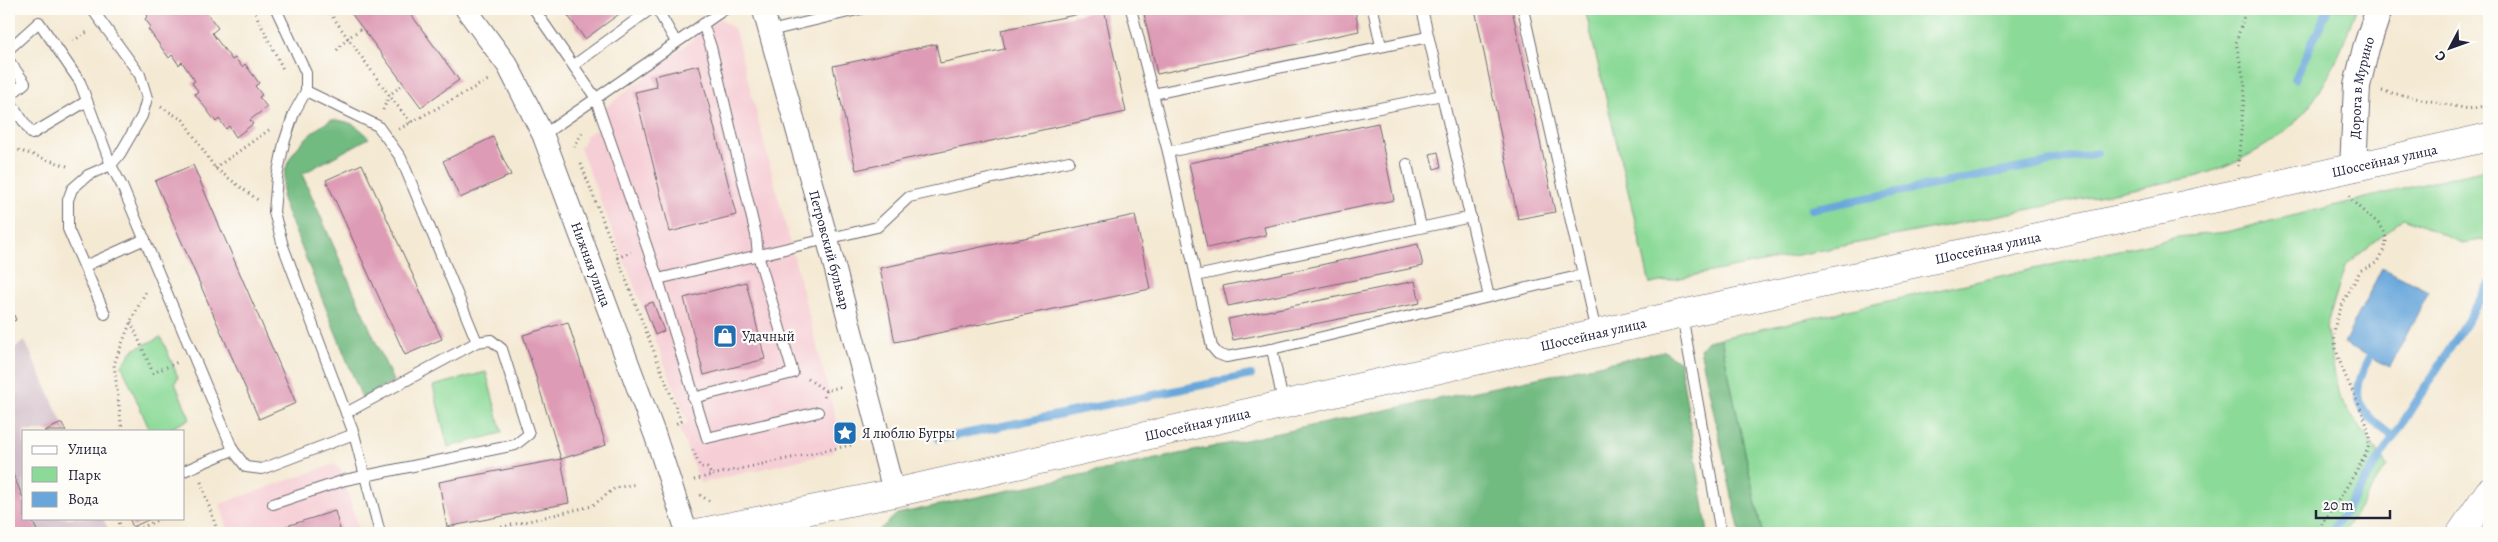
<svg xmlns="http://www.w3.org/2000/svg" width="2498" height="542" font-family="Alegreya,serif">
<rect width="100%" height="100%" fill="#fdfcf7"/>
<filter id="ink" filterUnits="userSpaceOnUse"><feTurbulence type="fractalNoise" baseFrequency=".02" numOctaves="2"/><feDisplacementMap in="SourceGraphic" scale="10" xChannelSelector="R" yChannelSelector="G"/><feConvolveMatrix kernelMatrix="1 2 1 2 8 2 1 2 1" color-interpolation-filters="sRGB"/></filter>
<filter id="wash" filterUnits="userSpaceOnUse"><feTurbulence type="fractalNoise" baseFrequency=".0096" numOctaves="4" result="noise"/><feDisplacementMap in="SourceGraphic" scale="20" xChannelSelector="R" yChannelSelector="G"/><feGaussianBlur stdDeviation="1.12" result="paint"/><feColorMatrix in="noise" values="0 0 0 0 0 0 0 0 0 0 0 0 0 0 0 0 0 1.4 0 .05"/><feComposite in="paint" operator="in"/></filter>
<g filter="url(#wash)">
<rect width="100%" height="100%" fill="#f4e9d3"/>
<g fill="#f6cfd6">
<path d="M720 18 735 30 841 439 832 453 700 483 679 428 688 423 580 148 587 135 599 127 596 115Z"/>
<path d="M334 464 341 470 360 533H229L220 504Z"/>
</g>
<path fill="#d1bdc9" d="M25 341 66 431H24V518H103L109 531 107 533H9V351Z"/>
<g fill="#8cda98" stroke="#577e6a">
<path d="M1585 9H2356C2348 30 2341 53 2330 73 2299 132 2260 154 2199 176L1650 284Z"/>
<path d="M2489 168V239L2462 243 2404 218 2345 266 2326 327 2339 397 2387 466 2343 533H1762L1721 338 2178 237 2226 232Z"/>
<path d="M161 337 178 377 175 383 190 419 165 431H150L122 366 133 350Z"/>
<path d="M486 372 502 433 448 447 433 386Z"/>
</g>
<g fill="#71ba80" stroke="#4a6e5e">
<path d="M331 120C348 120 358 125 369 138L302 174 393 381 362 398 282 199C283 189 283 177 286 168 292 148 314 129 331 120Z"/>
<path d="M1721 338 1762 533H1740L1700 349 1707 341Z"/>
<path d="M1664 351 1680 362 1708 533H876L897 514Z"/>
</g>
<path fill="#69a7db" stroke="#46648b" d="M2382 268 2429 291 2390 367 2344 343Z"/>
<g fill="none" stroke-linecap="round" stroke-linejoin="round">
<g stroke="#69a7db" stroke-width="8">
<path d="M2295 79 2328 9"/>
<path d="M1811 209 2097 153"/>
<path d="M2370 356C2348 398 2357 410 2392 436"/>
<path d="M939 439 1251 375"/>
<path d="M2331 533C2384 451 2439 369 2489 285"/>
</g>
</g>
<g id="blocks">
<g fill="#de9bb5">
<path d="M143 9H204L218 28 212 33 232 60 235 58 242 67 245 64 259 83 255 86 262 95 259 97 267 107 250 120 253 124 236 137 229 126 226 129 219 119 216 122 195 94 198 91 192 83 195 81 182 62 179 65 172 55 169 58 148 29 151 27 145 19 148 16Z"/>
<path d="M348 9H407L459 80 421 107Z"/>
<path d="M563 9H626L585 39Z"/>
<path d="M1104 9 1126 112 856 170 833 66 936 44 940 63 1005 49 1001 30Z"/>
<path d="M1143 9H1355L1359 31 1157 74Z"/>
<path d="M1475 9H1512L1555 212 1518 219Z"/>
<path d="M699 65 736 215 670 232 635 92 657 87 654 76Z"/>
<path d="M1378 123 1394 200 1264 227 1266 235 1207 248 1189 163Z"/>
<path d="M493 137 511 175 460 198 443 161Z"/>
<path d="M1438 152 1441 167 1434 169 1430 154Z"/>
<path d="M362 164 442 339 405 355 326 180Z"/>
<path d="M193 165 296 403 259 419 155 181Z"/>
<path d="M1135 215 1150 289 895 342 880 268Z"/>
<path d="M1418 244 1423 266 1228 306 1223 286Z"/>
<path d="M1415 281 1420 303 1233 340 1228 319Z"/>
<path d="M746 282 765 359 704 375 684 298Z"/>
<path d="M653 302 664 331 655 335 644 305Z"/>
<path d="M9 303 16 320 9 323Z"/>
<path d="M568 322 606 445 561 459 523 335Z"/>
<path d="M62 423 66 431H44Z"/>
<path d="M561 459 569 503 447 527 439 482Z"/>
<path d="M9 465 24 500V518H31L38 533H9Z"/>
<path d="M335 511 341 533H264Z"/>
<path d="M129 518H152L133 527Z"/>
</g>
</g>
</g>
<g filter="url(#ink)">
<use href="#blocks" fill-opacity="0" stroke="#6c6870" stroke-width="1"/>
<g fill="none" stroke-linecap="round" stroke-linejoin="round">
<g stroke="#6c6870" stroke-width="12">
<g id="service">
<path d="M92 9 140 75 147 98 142 116 120 154 111 165 88 175 72 189 68 200V229L105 314"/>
<path d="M276 9 306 73V91L294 113 284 143 277 177 274 212 283 246 354 434 380 533"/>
<path d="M534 9 595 97 658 279 707 438 818 412"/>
<path d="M657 9 676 42"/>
<path d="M1131 9 1168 152 1212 347 1218 354 1226 357 1272 349 1489 297 1422 9"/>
<path d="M1373 9 1381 46"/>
<path d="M1523 9 1596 332"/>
<path d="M770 31 861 9"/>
<path d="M9 49 39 22 80 82 111 165 122 186 233 450 246 467 262 469 354 434"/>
<path d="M9 61 25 83 9 96"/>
<path d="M574 65 651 9"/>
<path d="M306 91 378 126 401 158 477 342"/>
<path d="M1153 94 1428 37"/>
<path d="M9 100 32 134 87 101"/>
<path d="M543 135 725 9"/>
<path d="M1168 152 1442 95"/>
<path d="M1407 164 1421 227"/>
<path d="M85 266 145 239"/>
<path d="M1196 276 1471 217"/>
<path d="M658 279 877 227 909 197 1069 161"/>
<path d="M1489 297 1582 275"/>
<path d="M1682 315 1721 533"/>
<path d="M1272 349 1283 402"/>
<path d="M693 398 793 373 758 255 756 235 711 47 703 24"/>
<path d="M184 471 233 450"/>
<path d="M273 504 345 480 515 445 529 434 502 349 491 340 477 342 346 413"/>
</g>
</g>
<g stroke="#6c6870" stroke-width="23">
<g id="minor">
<path id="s1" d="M466 9 508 66 543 135 655 435 687 533"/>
<path id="s2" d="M763 9 827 238 894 493"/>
</g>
</g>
<g stroke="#6c6870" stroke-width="28">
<g id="tertiary">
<path id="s3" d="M2353 168 2357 86 2366 48 2379 9"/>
</g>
</g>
<g stroke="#6c6870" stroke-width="29">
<g id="secondary">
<path id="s4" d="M697 533 894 493 1682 314 2235 194 2489 137"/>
</g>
</g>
<g stroke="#6c6870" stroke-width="29">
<path id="motorway" d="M2461 533 2489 492"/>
</g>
<g stroke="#6c6870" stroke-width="3" stroke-dasharray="1 4" stroke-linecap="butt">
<path d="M253 9 284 71"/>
<path d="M327 9 389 95 411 123"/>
<path d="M73 41 89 31"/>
<path d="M337 50 348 38 362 28"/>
<path d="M2382 91 2469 109 2489 105"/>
<path d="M161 107 183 120 215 168 259 201"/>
<path d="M383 110 389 95 404 84"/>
<path d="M399 129 490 79"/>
<path d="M9 147 70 167"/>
<path d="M574 147 583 131"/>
<path d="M9 154 17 150"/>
<path d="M581 164 681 421 675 424"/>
<path d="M2238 166 2245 85 2236 43 2246 9"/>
<path d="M215 168 269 130"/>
<path d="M617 258 631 252"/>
<path d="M131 322 153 373 178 362"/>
<path d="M808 379 826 391"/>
<path d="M824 397 826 391 843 386"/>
<path d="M122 431 114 364 131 321 147 289"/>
<path d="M693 450 700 467 707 468 712 475 851 445"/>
<path d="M694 480 712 475"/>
<path d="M201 482 218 533"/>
<path d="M700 495 712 503"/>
<path d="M118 518 122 533"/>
<path d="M123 533H132L161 518"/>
<path d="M477 533 592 506 615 488 637 484"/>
<path d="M2316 533C2327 516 2366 461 2369 444 2373 414 2329 365 2335 327 2338 308 2352 288 2360 271 2365 268 2370 267 2374 264 2378 262 2380 255 2383 251 2397 223 2358 216 2350 195"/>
</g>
<use href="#service" stroke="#fff" stroke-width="10"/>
<use href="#minor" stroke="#fff" stroke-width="21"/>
<use href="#tertiary" stroke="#fff" stroke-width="26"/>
<use href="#secondary" stroke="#fff" stroke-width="28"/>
<use href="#motorway" stroke="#fff" stroke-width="28"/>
</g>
</g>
<defs>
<g id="shop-square" transform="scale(1.25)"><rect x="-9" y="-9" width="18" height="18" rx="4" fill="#1f6fb2" stroke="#fdfcf7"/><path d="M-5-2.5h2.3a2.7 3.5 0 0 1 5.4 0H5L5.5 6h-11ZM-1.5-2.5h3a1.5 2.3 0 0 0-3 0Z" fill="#fff"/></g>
<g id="sight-square" transform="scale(1.25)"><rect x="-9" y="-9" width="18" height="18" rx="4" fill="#1f6fb2" stroke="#fdfcf7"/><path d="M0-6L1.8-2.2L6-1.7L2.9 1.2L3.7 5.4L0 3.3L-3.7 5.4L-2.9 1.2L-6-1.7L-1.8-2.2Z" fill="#fff"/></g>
</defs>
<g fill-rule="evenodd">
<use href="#shop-square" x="725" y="336"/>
<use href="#sight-square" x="845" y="433"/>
</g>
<g text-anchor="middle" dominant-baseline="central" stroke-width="4.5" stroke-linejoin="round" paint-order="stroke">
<g font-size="14" fill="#22223b" stroke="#fdfcf7">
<text stroke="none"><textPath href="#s3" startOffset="81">Дорога в Мурино</textPath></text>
<text stroke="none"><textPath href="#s4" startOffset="1728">Шоссейная улица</textPath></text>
<text stroke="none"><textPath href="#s4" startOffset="1322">Шоссейная улица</textPath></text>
<text stroke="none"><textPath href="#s2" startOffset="250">Петровский бульвар</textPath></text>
<text stroke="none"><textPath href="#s1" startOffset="286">Нижняя улица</textPath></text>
<text stroke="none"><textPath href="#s4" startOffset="918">Шоссейная улица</textPath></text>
<text stroke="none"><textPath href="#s4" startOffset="512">Шоссейная улица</textPath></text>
</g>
<g font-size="14" fill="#22223b" stroke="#fdfcf7" text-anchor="start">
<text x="742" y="336">Удачный</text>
<text x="862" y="433">Я люблю Бугры</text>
</g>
</g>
<rect width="2498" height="542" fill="none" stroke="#fdfcf7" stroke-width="30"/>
<rect x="22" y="430" width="162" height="90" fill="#fdfcf7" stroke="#a5a5ac"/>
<rect x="32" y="446" width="25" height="8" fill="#ffffff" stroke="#a5a5ac"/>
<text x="68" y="454" font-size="15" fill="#22223b">Улица</text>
<rect x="32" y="467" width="25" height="15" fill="#8cda98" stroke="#a5a5ac"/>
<text x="68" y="480" font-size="15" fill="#22223b">Парк</text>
<rect x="32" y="492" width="25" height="15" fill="#69a7db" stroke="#a5a5ac"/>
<text x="68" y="504" font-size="15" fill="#22223b">Вода</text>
<g transform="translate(2450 48) rotate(229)" stroke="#fdfcf7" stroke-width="4" paint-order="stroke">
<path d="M0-4L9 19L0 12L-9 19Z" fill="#22223b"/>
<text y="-8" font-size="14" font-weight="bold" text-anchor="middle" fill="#22223b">С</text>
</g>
<path d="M2316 510v8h74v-8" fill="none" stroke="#22223b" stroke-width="2.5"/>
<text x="2323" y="510" font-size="15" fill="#22223b" stroke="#fdfcf7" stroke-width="4" paint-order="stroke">20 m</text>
</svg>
